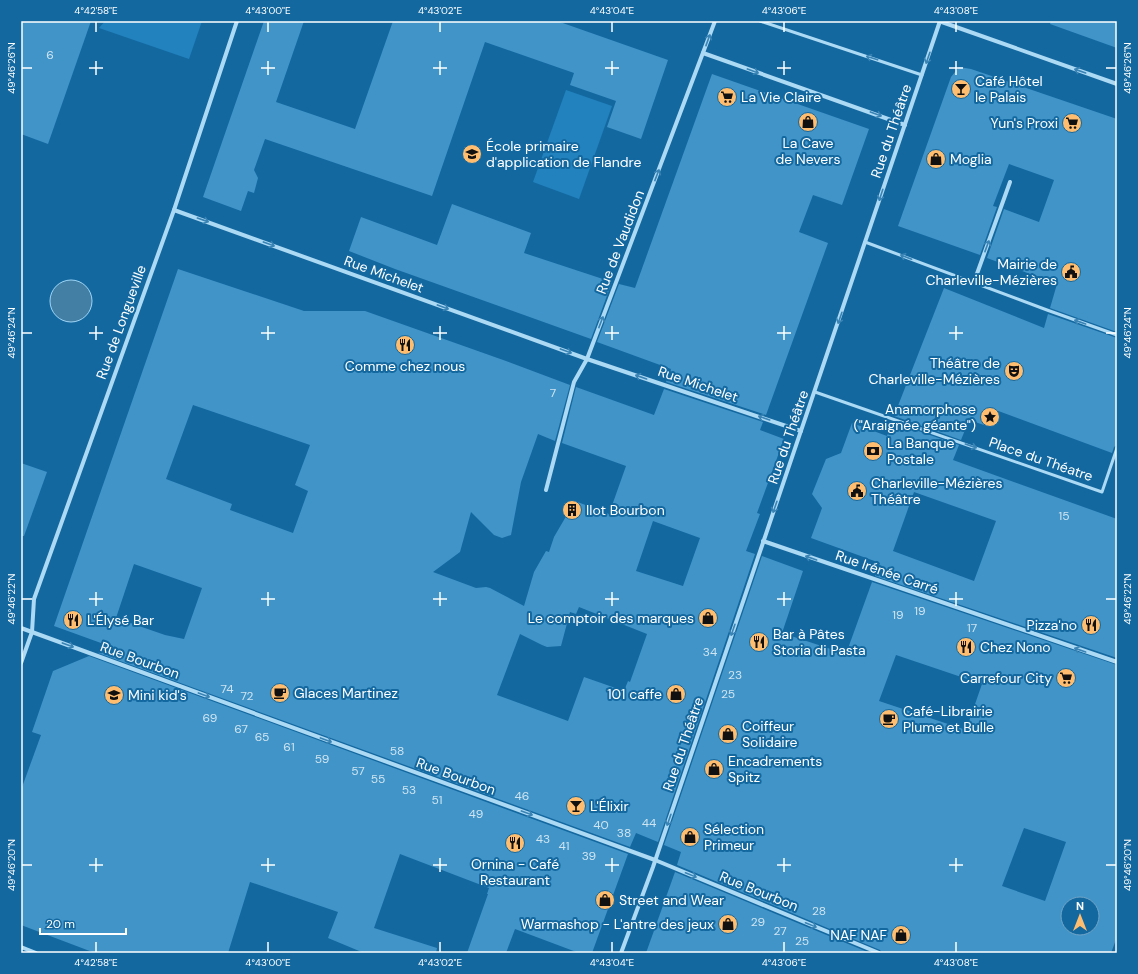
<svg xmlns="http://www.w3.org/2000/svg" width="1138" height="974" font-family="'DM Sans',sans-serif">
<rect width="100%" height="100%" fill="#1368a0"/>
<g fill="#2282bd">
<path d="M105 21H202L189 59 99 28Z"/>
<path d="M566 90 612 106 579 199 533 182Z"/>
</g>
<circle fill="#437ea4" stroke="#9ed6f7" cx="71" cy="301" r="21"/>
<g fill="#4094c8" fill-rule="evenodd">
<path d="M21 21H91L48 144 21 134Z"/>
<path d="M264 21H304L276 102 355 129 393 21H557L668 60 641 139 607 127 616 101 570 85 574 73 485 42 432 196 265 139 254 170 258 178 254 193 248 191 241 211 203 197Z"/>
<path d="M1051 21H1117V48L1050 24Z"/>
<path d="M959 67 971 69 1117 119V332L1050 308 1057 284 987 258 1004 209 1039 222 1054 180 1009 164 993 206 997 207 980 255 898 226 951 77Z"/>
<path d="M712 74 869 129 842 205 813 195 799 232 828 243 766 415 666 382 671 369 597 342 619 284 635 288Z"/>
<path d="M452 204 531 233 524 253 612 282 591 339 395 269 349 251 361 217 437 245Z"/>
<path d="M178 269 304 311H365L506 361 570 385 555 441 538 434 521 482 511 535 502 538 494 535 471 512 460 552 433 572 476 588 486 587 490 588 524 606 534 572 546 551 549 552 554 537 575 501 609 514 626 466 562 443 576 387 654 415 664 389 763 422 760 430 784 439 757 513 760 514 746 551 755 554 658 842 636 833 630 847 98 653 112 647 54 626ZM193 405 310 445 295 485 308 491 293 533 230 510 232 504 166 479ZM653 521 700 538 683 586 636 571ZM134 564 202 588 184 639 165 635 116 618ZM579 607 647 634 630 682 628 681 624 691 584 677 568 721 497 695 520 634 542 645 547 647 561 646 570 612 576 614Z"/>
<path d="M944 288 1044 328 1048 314 1117 338V445L1114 447 1112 453 993 409 987 426 969 420 961 440 894 416Z"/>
<path d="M892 422 959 445 953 460 1117 519V658L875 576 880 563 811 538 822 508 812 494 826 459 841 453 852 423 887 436ZM914 492 996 521 974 581 893 551Z"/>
<path d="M21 463 47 472 24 536H21Z"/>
<path d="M762 556 803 571 782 633 846 654 872 582 1117 665V937L1111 953H882L880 950 677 865 681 852 664 845ZM896 655 982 684 966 730 879 701ZM1024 828 1066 842 1045 901 1002 886ZM1068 904H1092V928H1068Z"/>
<path d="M89 656 628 854 592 953H579L515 929 506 953H467L488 894H487L489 888 400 854 374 928 437 948 436 953H364L328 938 338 912 250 882 228 953H95L21 925V790L41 735 32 732 53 671Z"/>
<path d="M675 872 870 953H646Z"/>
</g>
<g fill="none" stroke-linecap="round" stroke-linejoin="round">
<g stroke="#acd9f4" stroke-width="3">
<path d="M760 21 922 75"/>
<path d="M865 242 1047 310 1117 335"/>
<path d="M815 392 1102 492 1117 448"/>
</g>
<g stroke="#acd9f4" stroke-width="4">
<path d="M939 21 1117 84"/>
<path d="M703 53 905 125"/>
<path d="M174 210 587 359 801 431"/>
<path d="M974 282 1010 182"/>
<path d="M546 490 574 382 587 359 715 21"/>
<path d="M763 541 1117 662"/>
<path d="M21 628 655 860 879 953"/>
<path d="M21 663 32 632 34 599 174 210 237 21"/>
<path d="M21 947 36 953"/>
<path d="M621 953 653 867 940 21"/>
</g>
</g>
<defs><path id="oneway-shaft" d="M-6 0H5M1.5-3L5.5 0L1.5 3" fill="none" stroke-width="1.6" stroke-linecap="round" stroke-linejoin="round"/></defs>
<g stroke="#3984b5">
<use href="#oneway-shaft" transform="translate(708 40) rotate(-70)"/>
<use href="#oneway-shaft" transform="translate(872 58) rotate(-162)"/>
<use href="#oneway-shaft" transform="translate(928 58) rotate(109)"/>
<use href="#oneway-shaft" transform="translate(753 71) rotate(20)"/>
<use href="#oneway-shaft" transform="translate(1080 71) rotate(-161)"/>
<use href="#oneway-shaft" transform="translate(876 114) rotate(20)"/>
<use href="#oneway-shaft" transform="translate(657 175) rotate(-69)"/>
<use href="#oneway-shaft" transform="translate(881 195) rotate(108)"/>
<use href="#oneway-shaft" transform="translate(203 220) rotate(19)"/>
<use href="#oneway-shaft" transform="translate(269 244) rotate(20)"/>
<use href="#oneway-shaft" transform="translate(987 246) rotate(-70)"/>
<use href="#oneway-shaft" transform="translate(906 257) rotate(-159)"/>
<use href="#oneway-shaft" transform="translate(443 307) rotate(20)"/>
<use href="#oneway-shaft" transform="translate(840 318) rotate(109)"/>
<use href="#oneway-shaft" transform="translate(601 322) rotate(-69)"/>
<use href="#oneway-shaft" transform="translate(1080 322) rotate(-161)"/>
<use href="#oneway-shaft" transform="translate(566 351) rotate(20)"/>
<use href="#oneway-shaft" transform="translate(641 377) rotate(-161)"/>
<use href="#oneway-shaft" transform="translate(764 418) rotate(-161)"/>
<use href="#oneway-shaft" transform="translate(971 446) rotate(19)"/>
<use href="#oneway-shaft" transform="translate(775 507) rotate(109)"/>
<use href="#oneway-shaft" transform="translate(811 558) rotate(-161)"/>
<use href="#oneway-shaft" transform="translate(733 630) rotate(109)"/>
<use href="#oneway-shaft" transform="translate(68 645) rotate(20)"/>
<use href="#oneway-shaft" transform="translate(1080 650) rotate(-161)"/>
<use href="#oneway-shaft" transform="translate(204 695) rotate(20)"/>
<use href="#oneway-shaft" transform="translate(326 740) rotate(20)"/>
<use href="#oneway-shaft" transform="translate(527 813) rotate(20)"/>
<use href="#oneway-shaft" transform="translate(669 820) rotate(109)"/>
<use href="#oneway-shaft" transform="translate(691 875) rotate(22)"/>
<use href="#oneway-shaft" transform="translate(811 925) rotate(22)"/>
</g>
<path fill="none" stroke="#fff" stroke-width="1.5" d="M96 22V32M268 22V32M440 22V32M612 22V32M784 22V32M956 22V32M96 61V75M268 61V75M440 61V75M612 61V75M784 61V75M956 61V75M22 68H32M89 68H103M261 68H275M433 68H447M605 68H619M777 68H791M949 68H963M1106 68H1116M96 326V340M268 326V340M440 326V340M612 326V340M784 326V340M956 326V340M22 333H32M89 333H103M261 333H275M433 333H447M605 333H619M777 333H791M949 333H963M1106 333H1116M96 592V606M268 592V606M440 592V606M612 592V606M784 592V606M956 592V606M22 599H32M89 599H103M261 599H275M433 599H447M605 599H619M777 599H791M949 599H963M1106 599H1116M96 858V872M268 858V872M440 858V872M612 858V872M784 858V872M956 858V872M22 865H32M89 865H103M261 865H275M433 865H447M605 865H619M777 865H791M949 865H963M1106 865H1116M96 942V952M268 942V952M440 942V952M612 942V952M784 942V952M956 942V952"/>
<defs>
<g id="bar-disc" transform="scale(1)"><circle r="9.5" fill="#ffbd6f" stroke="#1368a0"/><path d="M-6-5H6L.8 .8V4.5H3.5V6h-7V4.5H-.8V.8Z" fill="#111"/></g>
<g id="supermarket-disc" transform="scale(1)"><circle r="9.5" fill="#ffbd6f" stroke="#1368a0"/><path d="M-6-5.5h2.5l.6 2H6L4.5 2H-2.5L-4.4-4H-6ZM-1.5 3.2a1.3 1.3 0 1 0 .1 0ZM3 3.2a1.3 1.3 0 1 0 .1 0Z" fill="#111"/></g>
<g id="shop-disc" transform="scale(1)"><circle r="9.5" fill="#ffbd6f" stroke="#1368a0"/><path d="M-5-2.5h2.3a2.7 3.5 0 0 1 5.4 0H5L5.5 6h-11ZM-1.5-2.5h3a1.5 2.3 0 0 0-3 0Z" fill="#111"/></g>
<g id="school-disc" transform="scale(1)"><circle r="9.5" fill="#ffbd6f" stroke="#1368a0"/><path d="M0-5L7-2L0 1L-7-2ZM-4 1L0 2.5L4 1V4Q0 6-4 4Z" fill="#111"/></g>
<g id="civic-disc" transform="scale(1)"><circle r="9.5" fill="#ffbd6f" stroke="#1368a0"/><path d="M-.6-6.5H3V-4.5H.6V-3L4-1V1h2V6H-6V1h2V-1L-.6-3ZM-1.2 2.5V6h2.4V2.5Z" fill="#111"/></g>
<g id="restaurant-disc" transform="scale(1)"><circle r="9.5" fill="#ffbd6f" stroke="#1368a0"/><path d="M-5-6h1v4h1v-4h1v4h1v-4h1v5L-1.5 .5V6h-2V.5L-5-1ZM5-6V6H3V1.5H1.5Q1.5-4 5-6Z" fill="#111"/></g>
<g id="theatre-disc" transform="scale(1)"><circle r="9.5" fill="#ffbd6f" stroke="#1368a0"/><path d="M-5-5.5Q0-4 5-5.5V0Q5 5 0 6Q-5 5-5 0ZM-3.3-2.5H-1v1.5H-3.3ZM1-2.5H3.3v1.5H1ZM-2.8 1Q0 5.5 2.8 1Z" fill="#111"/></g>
<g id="sight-disc" transform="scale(1)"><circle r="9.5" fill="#ffbd6f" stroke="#1368a0"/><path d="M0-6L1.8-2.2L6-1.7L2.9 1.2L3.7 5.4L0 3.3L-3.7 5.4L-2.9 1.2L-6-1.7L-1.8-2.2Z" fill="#111"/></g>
<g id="bank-disc" transform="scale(1)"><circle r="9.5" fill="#ffbd6f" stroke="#1368a0"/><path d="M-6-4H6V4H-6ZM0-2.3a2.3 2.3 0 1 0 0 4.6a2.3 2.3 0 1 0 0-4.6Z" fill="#111"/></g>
<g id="building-disc" transform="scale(1)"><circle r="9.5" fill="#ffbd6f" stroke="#1368a0"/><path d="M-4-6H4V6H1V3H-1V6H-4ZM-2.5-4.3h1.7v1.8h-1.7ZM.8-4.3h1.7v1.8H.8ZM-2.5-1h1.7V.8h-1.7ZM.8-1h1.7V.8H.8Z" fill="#111"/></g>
<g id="cafe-disc" transform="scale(1)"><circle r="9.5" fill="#ffbd6f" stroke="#1368a0"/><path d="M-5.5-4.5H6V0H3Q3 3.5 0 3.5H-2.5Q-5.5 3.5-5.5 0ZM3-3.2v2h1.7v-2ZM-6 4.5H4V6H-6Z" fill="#111"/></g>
</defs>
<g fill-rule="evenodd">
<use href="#bar-disc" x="961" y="89"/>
<use href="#supermarket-disc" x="727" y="97"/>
<use href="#shop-disc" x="808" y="122"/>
<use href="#supermarket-disc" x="1072" y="123"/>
<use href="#school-disc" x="472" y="154"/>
<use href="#shop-disc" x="936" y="159"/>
<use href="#civic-disc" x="1071" y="272"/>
<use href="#restaurant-disc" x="405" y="345"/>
<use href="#theatre-disc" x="1014" y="371"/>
<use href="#sight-disc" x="990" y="417"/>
<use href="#bank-disc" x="873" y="451"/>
<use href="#civic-disc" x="857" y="491"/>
<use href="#building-disc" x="572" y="510"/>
<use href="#shop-disc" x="708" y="618"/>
<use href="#restaurant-disc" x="73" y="620"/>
<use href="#restaurant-disc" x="1091" y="625"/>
<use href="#restaurant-disc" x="759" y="642"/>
<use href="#restaurant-disc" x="966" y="647"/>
<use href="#supermarket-disc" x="1066" y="678"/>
<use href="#cafe-disc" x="280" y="693"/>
<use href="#shop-disc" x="676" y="694"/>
<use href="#school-disc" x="114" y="695"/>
<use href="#cafe-disc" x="889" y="719"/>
<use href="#shop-disc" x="728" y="734"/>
<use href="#shop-disc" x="714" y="769"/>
<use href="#bar-disc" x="576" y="806"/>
<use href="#shop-disc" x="690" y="837"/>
<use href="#restaurant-disc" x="515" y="843"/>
<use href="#shop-disc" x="605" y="900"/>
<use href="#shop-disc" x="728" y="924"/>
<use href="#shop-disc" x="901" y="935"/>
</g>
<g text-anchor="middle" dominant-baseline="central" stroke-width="4" stroke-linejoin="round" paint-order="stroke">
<g font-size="12" fill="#cfe4f1">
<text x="50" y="55">6</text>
<text x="553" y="393">7</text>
<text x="1064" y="516">15</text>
<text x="920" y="611">19</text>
<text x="898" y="615">19</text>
<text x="972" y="628">17</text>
<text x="710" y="652">34</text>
<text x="735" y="675">23</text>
<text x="227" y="689">74</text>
<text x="728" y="694">25</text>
<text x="247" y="696">72</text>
<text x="210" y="718">69</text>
<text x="241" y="729">67</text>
<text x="262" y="737">65</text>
<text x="289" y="747">61</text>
<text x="397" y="751">58</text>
<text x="322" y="759">59</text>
<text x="358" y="771">57</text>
<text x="378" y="779">55</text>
<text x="409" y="790">53</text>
<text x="522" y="796">46</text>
<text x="437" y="800">51</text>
<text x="476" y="814">49</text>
<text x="649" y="823">44</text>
<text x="601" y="825">40</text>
<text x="624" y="833">38</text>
<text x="543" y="839">43</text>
<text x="564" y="846">41</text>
<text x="589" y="856">39</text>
<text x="819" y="911">28</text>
<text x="758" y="922">29</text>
<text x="780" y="931">27</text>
<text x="802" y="941">25</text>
</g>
<g font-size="14" fill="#fff" stroke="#1368a0" text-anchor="start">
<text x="975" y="81">Café Hôtel<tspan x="975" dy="16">le Palais</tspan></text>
<text x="741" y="97">La Vie Claire</text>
<text x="1058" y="123" text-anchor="end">Yun's Proxi</text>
<text x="808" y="143" text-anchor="middle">La Cave<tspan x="808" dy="16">de Nevers</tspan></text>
<text x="486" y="146">École primaire<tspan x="486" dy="16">d'application de Flandre</tspan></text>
<text x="950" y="159">Moglia</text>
<text x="1057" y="264" text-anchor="end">Mairie de<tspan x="1057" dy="16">Charleville-Mézières</tspan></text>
<text x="1000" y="363" text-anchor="end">Théâtre de<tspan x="1000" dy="16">Charleville-Mézières</tspan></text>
<text x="405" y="366" text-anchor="middle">Comme chez nous</text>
<text x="976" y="409" text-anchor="end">Anamorphose<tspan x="976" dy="16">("Araignée géante")</tspan></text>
<text x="887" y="443">La Banque<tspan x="887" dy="16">Postale</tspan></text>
<text x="871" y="483">Charleville-Mézières<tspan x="871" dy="16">Théâtre</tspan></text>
<text x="586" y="510">Ilot Bourbon</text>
<text x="694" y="618" text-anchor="end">Le comptoir des marques</text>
<text x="87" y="620">L'Élysé Bar</text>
<text x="1077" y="625" text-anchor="end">Pizza'no</text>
<text x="773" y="634">Bar à Pâtes<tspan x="773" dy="16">Storia di Pasta</tspan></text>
<text x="980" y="647">Chez Nono</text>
<text x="1052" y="678" text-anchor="end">Carrefour City</text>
<text x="294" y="693">Glaces Martinez</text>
<text x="662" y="694" text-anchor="end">101 caffe</text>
<text x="128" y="695">Mini kid's</text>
<text x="903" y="711">Café-Librairie<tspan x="903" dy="16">Plume et Bulle</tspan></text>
<text x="742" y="726">Coiffeur<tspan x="742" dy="16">Solidaire</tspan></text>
<text x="728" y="761">Encadrements<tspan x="728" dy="16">Spitz</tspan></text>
<text x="590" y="806">L'Élixir</text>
<text x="704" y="829">Sélection<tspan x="704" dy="16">Primeur</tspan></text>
<text x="515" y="864" text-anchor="middle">Ornina - Café<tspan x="515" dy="16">Restaurant</tspan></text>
<text x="619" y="900">Street and Wear</text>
<text x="714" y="924" text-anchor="end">Warmashop - L'antre des jeux</text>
<text x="887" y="935" text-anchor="end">NAF NAF</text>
</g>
<g font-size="14" fill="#fff" stroke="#1368a0">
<text transform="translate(891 131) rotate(-71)">Rue du Théâtre</text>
<text transform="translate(620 242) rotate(-69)">Rue de Vaudidon</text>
<text transform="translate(384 274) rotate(20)">Rue Michelet</text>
<text transform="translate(121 322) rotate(-70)">Rue de Longueville</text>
<text transform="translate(698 384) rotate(19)">Rue Michelet</text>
<text transform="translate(788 437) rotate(-71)">Rue du Théâtre</text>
<text transform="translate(1041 459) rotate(19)">Place du Théatre</text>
<text transform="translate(887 572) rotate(19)">Rue Irénée Carré</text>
<text transform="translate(140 660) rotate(20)">Rue Bourbon</text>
<text transform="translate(683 744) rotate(-71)">Rue du Théâtre</text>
<text transform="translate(456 776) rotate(20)">Rue Bourbon</text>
<text transform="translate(759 891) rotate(22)">Rue Bourbon</text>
</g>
</g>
<rect width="1138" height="974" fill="none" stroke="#1368a0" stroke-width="44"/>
<g transform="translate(1080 916)"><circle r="19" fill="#1368a0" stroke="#71a4c6"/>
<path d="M0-3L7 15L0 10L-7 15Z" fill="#ffbd6f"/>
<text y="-6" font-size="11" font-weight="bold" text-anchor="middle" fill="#ffffff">N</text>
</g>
<path d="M40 928v6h86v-6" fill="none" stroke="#ffffff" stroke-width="2"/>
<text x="46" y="928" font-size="12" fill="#ffffff" stroke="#1368a0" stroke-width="3" paint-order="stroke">20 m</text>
<rect x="22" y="22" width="1094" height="930" fill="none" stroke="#fff" stroke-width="1.5"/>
<g font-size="10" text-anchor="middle" fill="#fff">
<text x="96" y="14">4°42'58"E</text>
<text x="268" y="14">4°43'00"E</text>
<text x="440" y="14">4°43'02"E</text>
<text x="612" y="14">4°43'04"E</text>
<text x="784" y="14">4°43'06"E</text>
<text x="956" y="14">4°43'08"E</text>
<text transform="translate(11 68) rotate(-90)" y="4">49°46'26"N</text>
<text transform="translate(1127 68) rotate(-90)" y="4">49°46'26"N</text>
<text transform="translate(11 333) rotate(-90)" y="4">49°46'24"N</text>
<text transform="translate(1127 333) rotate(-90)" y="4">49°46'24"N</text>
<text transform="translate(11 599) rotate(-90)" y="4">49°46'22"N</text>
<text transform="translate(1127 599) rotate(-90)" y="4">49°46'22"N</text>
<text transform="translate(11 865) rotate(-90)" y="4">49°46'20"N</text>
<text transform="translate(1127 865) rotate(-90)" y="4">49°46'20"N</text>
<text x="96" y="966">4°42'58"E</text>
<text x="268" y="966">4°43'00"E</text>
<text x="440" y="966">4°43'02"E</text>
<text x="612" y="966">4°43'04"E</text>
<text x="784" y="966">4°43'06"E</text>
<text x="956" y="966">4°43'08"E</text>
</g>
</svg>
